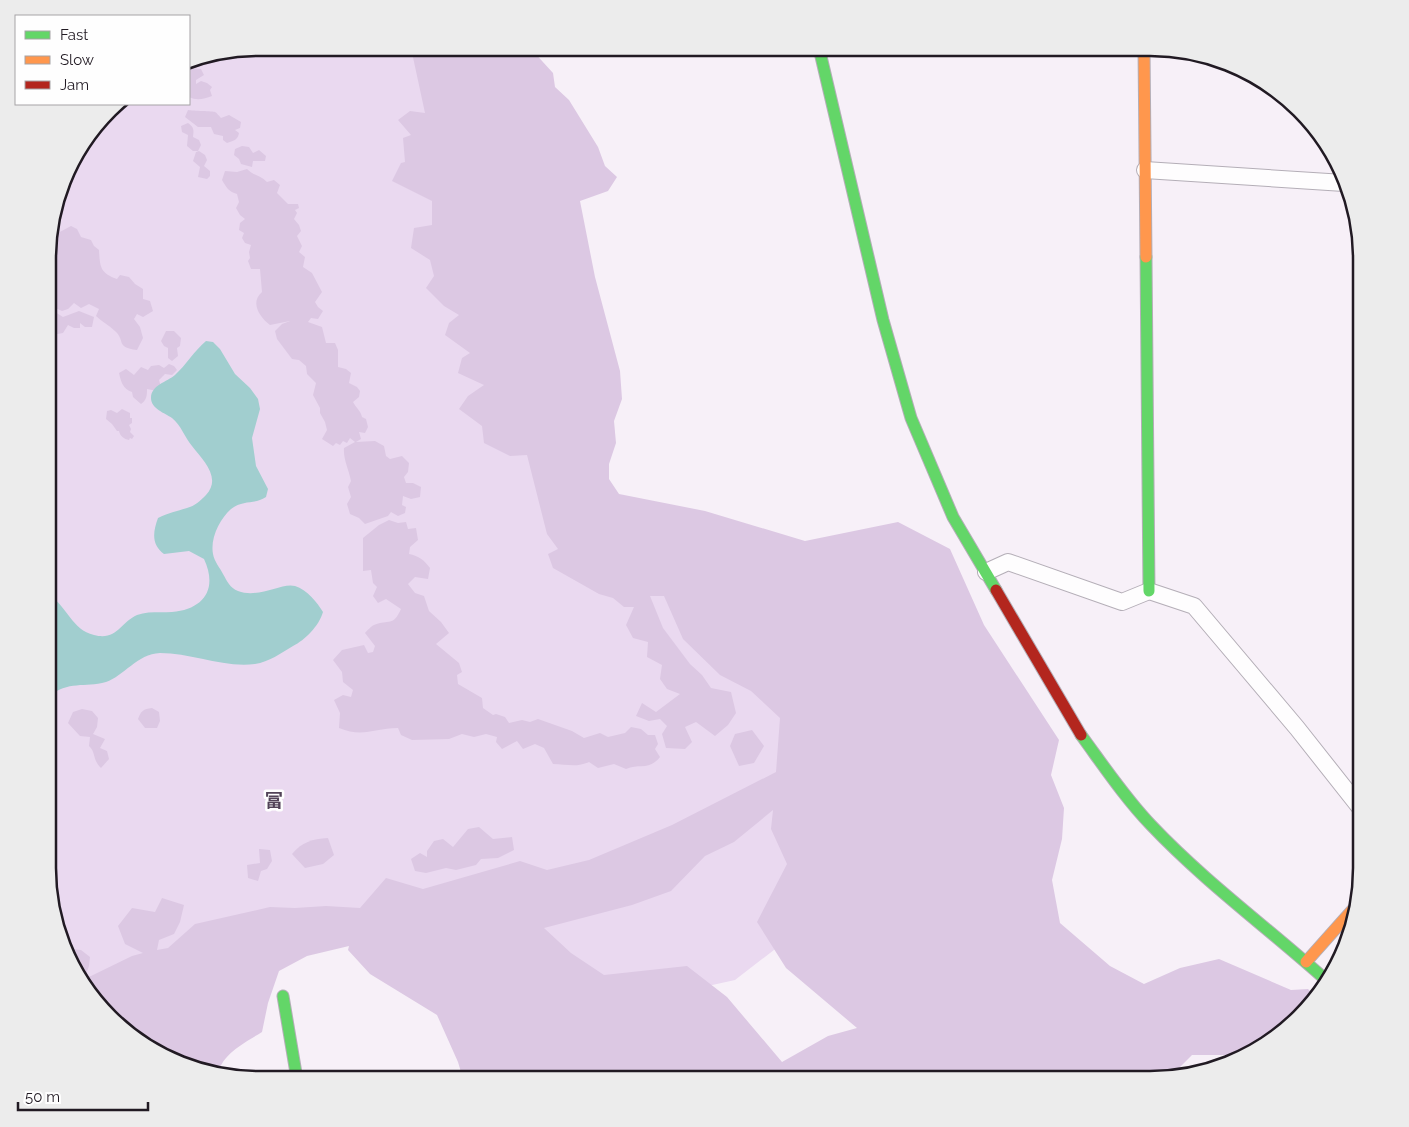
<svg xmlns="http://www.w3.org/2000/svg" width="1409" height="1127" font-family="Raleway,'Noto Sans JP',sans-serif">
<rect width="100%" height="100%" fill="#f7f0f8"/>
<path fill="#ead9f0" d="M259 48H482L583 524 887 589 867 878 735 980 508 1030 414 918 93 993 69 961 48 882 49 231 76 154 117 104H189V60Z"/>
<g fill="#dcc8e3" fill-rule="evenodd">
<path d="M411 48H532V50L553 73 555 87 569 100 598 147 605 166 617 177 608 191 580 201 595 277 620 371 622 399 614 421 616 443 609 464V479L619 494 705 511 805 541 898 522 950 549 984 625 1059 740 1051 775 1064 808 1062 839 1052 880 1060 923 1110 966 1144 984 1180 968 1219 959 1291 990 1308 989 1316 997 1309 1008 1249 1050 1235 1055H1192L1179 1068 1184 1073 1150 1079H463L458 1062 437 1015 370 974 348 950 349 946 307 956 279 971 268 1003 262 1032C246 1042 223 1053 218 1073L178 1063 119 1027 69 961 65 944 70 949 81 950 90 957 89 966 85 977 91 976 132 956 143 953 125 944 118 926 132 908 155 912 162 898 184 905 180 922 174 934 159 940 157 950 168 948 195 924 270 907 295 908 326 906 360 908 386 878 423 889 520 861 547 870 589 860 672 825 776 772 780 718 751 691 720 675 683 639 664 596H650L663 628 690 664 702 675 711 688 731 692 736 713 728 725 715 736 696 722 685 727 692 742 685 749 666 748 662 734 667 726 660 719 649 721 636 716 642 703 656 712 680 694 667 689 660 679 662 665 647 657 648 642 633 638 626 625 634 607H624L613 598 599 594 553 568 548 554 558 549 547 534 527 455 510 456 484 443 482 426 459 409 468 396 484 385 458 373 462 358 470 353 445 335 449 323 459 315 444 306 426 288 434 276 430 260 411 248 414 228 432 225V201L392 181 401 163 405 162 403 138 411 135 398 120 410 111 425 113ZM773 810 771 829 787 864 757 922 786 968 857 1028 828 1036 782 1062 727 997 687 966 604 975 571 953 544 928 632 905 671 891 705 856 734 842Z"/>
<path d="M189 68 201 69 204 75 196 80V84L201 81 207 83 212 87 210 90 212 96C204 99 197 101 189 97Z"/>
<path d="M188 110C193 111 213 111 215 112 217 113 219 116 221 118L229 115 241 122 240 128 235 130 239 133C238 140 233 141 227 143L223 140V136L214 134 211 127H198L185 117Z"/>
<path d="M188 123C194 127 194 130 193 137L199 140 201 145 198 151H193L187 146 188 135 182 132 181 126Z"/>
<path d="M242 146 249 147 253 153 259 150 266 156 265 161H253L252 167 241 164 239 159 234 155 235 149Z"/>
<path d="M199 151 205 155 207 160 204 166 210 171V176L207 179 198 177 200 167 193 161 196 152Z"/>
<path d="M247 169C254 176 260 175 267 182L274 180 280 185 277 193 288 204H298L299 208 295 210 297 213 294 219 299 225 301 231 297 236 302 246 299 252 305 257 303 267 312 273 322 292 315 302 318 307 323 311 318 319 311 318 308 322 322 327 326 343H335L338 350V367L346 369 351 373 349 383 357 387 360 391 359 397 353 402C356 408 361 411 362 417L366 419 368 427 365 433 359 432 361 439 356 442 375 441 384 446 386 456 390 459 402 456 409 463 408 472 404 477 406 483H413L421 487 420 497 411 499 403 496 402 505 406 507 405 513 398 516 391 512 388 516 365 524 359 518 350 514 347 504 351 497 348 487 351 481C349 470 343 459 344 448L355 442 350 438 347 443 343 441 340 445 336 443 333 446 322 439 327 430 325 422 320 413V408L313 395 316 383 307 374 306 366 299 360 292 359 277 339 275 331 282 324 290 321 270 325C259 317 250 302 262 292L260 269H251L248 261 250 258 249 252 251 245 245 243 242 238 244 233 239 230 240 223 245 219 240 215 236 208 239 202 237 194C229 192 226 187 222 180L225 171 237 172Z"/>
<path d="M71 226 77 229 81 237 91 240 94 246 99 250C100 267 100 273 117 279L120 275 129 277 135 284 143 289V299L150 301 153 311 143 317 137 314 134 319 140 327 143 338 137 350C115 347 126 341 115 331 109 325 102 322 96 316L99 309 89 304 81 308 74 303 68 309 62 311 49 305V231L55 240 56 234Z"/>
<path d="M79 311 94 317 92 327H85L80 323V328H74L68 325 63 333 52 335 49 333V312H55L63 317Z"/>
<path d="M166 331H174L181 338 180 346 177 348 178 356 172 361 168 358V348L164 346 161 341Z"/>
<path d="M169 364 174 366 177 370 172 375 165 374 159 380 161 387 157 391 147 389C147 395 147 400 141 404L133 397 132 392C123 389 121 382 119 373L126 369 134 375 141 367 148 370 151 366 159 365 164 368Z"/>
<path d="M122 409 130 413V418H132V423L129 425 131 429 130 432 134 436 132 439 130 438 129 440C124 439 120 436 119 431H117L112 424 106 419 107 411 111 410 117 413Z"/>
<path d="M389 520 398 523 406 522 408 529 416 528 418 540 410 547 409 554C419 556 424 560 430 568L428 579 415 577 408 584 415 593 424 596 429 611 441 622 449 633 436 644 459 663 462 672 457 675 458 684 482 698 483 708 493 715 496 714 505 717 509 723 522 720 530 722 538 719 572 731 584 738 600 733 608 737 625 733 631 727 641 729 648 735H655L658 744 655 749 660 757C649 771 640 763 626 769L614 764 598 768 589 762C576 768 566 764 553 764L544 748 535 744 523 749 517 741 502 749 496 742 497 737 486 734 474 737 462 734 449 739 412 740 401 735 398 728C374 728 363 738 339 728L340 713 334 700 343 695 351 697 353 690 343 682 342 672 333 660 342 650 364 645 368 653 373 652 375 646 365 633C367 631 371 626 374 625 389 619 393 627 401 609L386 599 378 603 373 596 377 587 373 583 371 570 363 571V538L379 525Z"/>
<path d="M152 708 159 712 160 721 157 728H145L138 719C141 711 143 709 152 708Z"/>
<path d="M82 709 92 711 98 718 97 727 93 734 105 739 100 748 107 751 109 759 101 768C92 759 96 752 89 746L90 737 80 736 68 723 73 712Z"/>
<path d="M752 730 764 746 754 763 739 766 730 746 735 734Z"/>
<path d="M479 827 493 839 512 837 514 850 498 858 481 859 476 865 456 870 446 868 426 873 415 871 411 859 420 853 427 857V851L434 841 443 839 453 847 468 829Z"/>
<path d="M328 838 334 855 323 864 305 868 292 854C302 842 312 839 328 838Z"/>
<path d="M259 849 270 850 272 861 267 869 261 871 258 881 248 878 247 865 260 863Z"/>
</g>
<path fill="#a1cecf" d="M206 341 213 342 220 349 235 374 250 388 258 399 260 409 252 438 256 466 268 489 266 497C254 505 244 499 231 509 220 519 210 538 213 554 214 561 220 568 223 574 227 581 230 588 238 591 259 599 282 582 295 586 307 590 317 602 323 612 319 626 305 640 293 646 281 653 269 662 255 664 223 668 192 653 160 653 137 654 124 676 106 682 84 688 69 680 48 697L49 595C67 606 72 630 94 635 117 641 121 622 137 615 148 611 161 613 172 612 204 609 218 589 204 559L189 551 164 554C151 544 153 532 158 518 168 513 177 511 187 508 195 506 200 501 206 495 222 478 203 460 192 446 185 438 181 425 172 418 165 413 151 409 151 398 151 385 167 382 175 375 186 365 194 351 206 341Z"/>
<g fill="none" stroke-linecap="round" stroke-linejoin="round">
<g stroke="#b4aeb7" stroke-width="18">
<g id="street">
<path d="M1145 170 1344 183"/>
<path d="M986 572 1008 562 1122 602 1149 591 1194 606 1297 728 1361 809"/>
</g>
</g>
<g stroke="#b4aeb7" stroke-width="13">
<g id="fast">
<path d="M819 48 883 320 911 418 953 517 996 590"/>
<path d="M1146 257 1149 591"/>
<path d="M1081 735C1103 765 1125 798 1151 825 1205 882 1268 928 1326 980"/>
<path d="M283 996 297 1079"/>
</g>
</g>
<g stroke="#b4aeb7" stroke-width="13">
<g id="slow">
<path d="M1144 48 1146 257"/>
<path d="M1306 962 1355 907"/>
</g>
</g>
<g stroke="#b4aeb7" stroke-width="13">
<path id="jam" d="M996 590 1081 735"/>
</g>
<use href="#street" stroke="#fefdfe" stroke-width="16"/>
<use href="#fast" stroke="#63d668" stroke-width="11"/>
<use href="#slow" stroke="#ff974d" stroke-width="11"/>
<use href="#jam" stroke="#b3261e" stroke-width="11"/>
</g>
<g text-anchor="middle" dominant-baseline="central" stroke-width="5" stroke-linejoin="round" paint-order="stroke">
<g font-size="18" font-weight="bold" fill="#524358" stroke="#fefefe">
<text x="274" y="800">富</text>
</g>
</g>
<path d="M0 0H1409V1127H0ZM259 56H1150A203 203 0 0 1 1353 259V868A203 203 0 0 1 1150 1071H259A203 203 0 0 1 56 868V259A203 203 0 0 1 259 56Z" fill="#ececec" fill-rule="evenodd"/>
<path fill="none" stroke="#211a23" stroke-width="2.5" d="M259 56H1150A203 203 0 0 1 1353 259V868A203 203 0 0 1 1150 1071H259A203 203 0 0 1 56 868V259A203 203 0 0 1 259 56Z"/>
<rect x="15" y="15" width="175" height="90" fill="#fefefe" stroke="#a6a3a6"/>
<rect x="25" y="31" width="25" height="8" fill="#63d668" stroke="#a6a3a6"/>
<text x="60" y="40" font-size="15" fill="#211a23">Fast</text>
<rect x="25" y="56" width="25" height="8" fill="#ff974d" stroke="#a6a3a6"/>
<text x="60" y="65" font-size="15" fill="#211a23">Slow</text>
<rect x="25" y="81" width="25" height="8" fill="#b3261e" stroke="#a6a3a6"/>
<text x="60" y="90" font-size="15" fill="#211a23">Jam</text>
<path d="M18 1102v8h130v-8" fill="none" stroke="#211a23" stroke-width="2.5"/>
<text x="25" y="1102" font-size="15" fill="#211a23" stroke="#fefefe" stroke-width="4" paint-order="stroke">50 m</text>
</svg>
